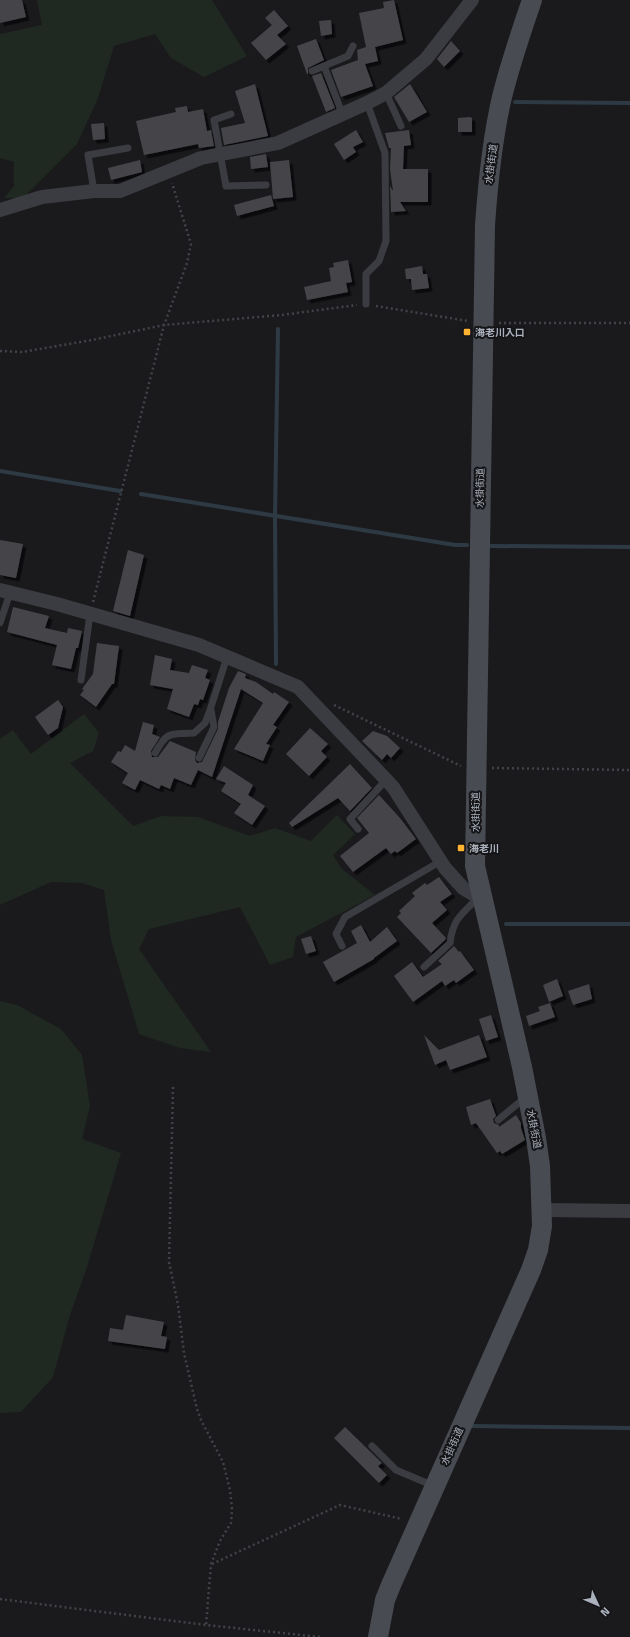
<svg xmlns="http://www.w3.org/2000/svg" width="630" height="1637" font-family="'Titillium Web','Noto Sans JP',sans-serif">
<defs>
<filter id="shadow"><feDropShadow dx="3.5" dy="3.5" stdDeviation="0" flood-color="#0009"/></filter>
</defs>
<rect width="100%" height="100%" fill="#1a1a1d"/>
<g fill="#1f2921">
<path d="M37 0H212L247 56 204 77 171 58 155 34 114 46 98 98 77 144 23 198H4L14 186V162L0 158V34L42 25Z"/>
<path d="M84 714 99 733 93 751 70 763 133 826 161 816 198 817 250 836 275 828 311 841 337 815 355 834 333 855 342 869 375 895 296 937 293 957 270 965 240 907 149 929 139 949 211 1052 180 1048 139 1034 111 940 104 890 82 883 51 882 0 905V739L13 730 31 754Z"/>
<path d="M0 1001 17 1005 61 1029 82 1055 90 1106 82 1139 121 1153 86 1270 70 1315 53 1377 21 1412 0 1413Z"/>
</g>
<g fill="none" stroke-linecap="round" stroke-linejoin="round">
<g stroke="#2e3a43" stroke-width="4">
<path d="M515 102 630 103"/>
<path d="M0 471 120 491"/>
<path d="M141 494 455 545H467"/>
<path d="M491 546 630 547"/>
<path d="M276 664 275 516 278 329"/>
<path d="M506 924H630"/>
<path d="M472 1426 630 1428"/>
</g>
</g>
<g fill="#44454a" filter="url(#shadow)">
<path d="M0 0H22L26 17 0 23Z"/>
<path d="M394 0 403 40 375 47 378 61 365 64 373 86 341 97 331 70 358 60 357 50 366 47 359 13 384 8 383 2Z"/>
<path d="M274 10 288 26 277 35 286 44 266 60 251 43 272 25 265 18Z"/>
<path d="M331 20 332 34 321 36 319 21Z"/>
<path d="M316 39 324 60 308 68V74H307L297 46Z"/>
<path d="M451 41 460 51 444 67 437 59Z"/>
<path d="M321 73 335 108 326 112 312 76Z"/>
<path d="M255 84 268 136 224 145 221 128 245 123 235 91Z"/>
<path d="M410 84 427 112 409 122 394 97Z"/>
<path d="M187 106 188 112 203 109 207 131 211 130 214 146 199 148 198 144 144 155 136 121 176 112 175 108Z"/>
<path d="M470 117 472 118V132H458V118Z"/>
<path d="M104 123 105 139 93 140 91 124Z"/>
<path d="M356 130 363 142 353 147 356 152 344 160 334 144Z"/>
<path d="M409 130 411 145 404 146 403 169H428V202H400L406 211 391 212 390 186 393 191 390 169 391 148H389L385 133Z"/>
<path d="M266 154 268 167 251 169 250 157Z"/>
<path d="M140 160 142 172 111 180 108 168Z"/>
<path d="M289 160 293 197 273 199 270 162Z"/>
<path d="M271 195 274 206 237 216 234 205Z"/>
<path d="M348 260 352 282 346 283 348 292 307 300 304 287 331 281 329 268 334 267 333 263Z"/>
<path d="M422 266 423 274H427L429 288 412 290 411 279H406L405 269Z"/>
<path d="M0 540 23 544 16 578 0 575Z"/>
<path d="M128 550 144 555 130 616 113 611Z"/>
<path d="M13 607 49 616 45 628 67 633 68 628 82 631 78 648H76L71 669 52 665 57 645 7 632Z"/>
<path d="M97 643 119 646 114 684H112L96 707 80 695 84 690 82 689 93 674Z"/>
<path d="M155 655 172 659 170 670 189 673 192 665 208 670 205 678 210 680 203 700 200 699 198 705 194 704 189 717 167 709 173 689 150 685Z"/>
<path d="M238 671 246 674 245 678 256 682 273 694 274 692 289 702 273 725 277 727 266 744 270 745 263 761 234 749 263 703 241 689 212 777 198 770 191 785 174 778 170 789 161 785 159 789 140 780 135 790 122 783 128 773 111 762 118 751 121 752 125 745 135 751 143 722 154 725 152 734 160 737 151 751 152 757H158L170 741 196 752 195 760 197 763 202 762 218 729V722L229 688Z"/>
<path d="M58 700 63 707 58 728 48 735 35 717Z"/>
<path d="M310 728 328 744 321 751 327 757 309 776 286 754Z"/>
<path d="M373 731 387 736 400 748 391 758 387 754 382 760 362 741Z"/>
<path d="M350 764 372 788 350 811 338 798 292 827 289 823Z"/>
<path d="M224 766 253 785 248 795 265 806 252 825 234 813 241 804 221 791 226 783 216 779Z"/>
<path d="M379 795 400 818 416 839 397 853 395 851 391 854 386 848 353 872 340 856 369 833 357 818Z"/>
<path d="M439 877 452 894 440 902 447 910 432 923 446 938 445 940 431 953 397 917 401 913 399 911 415 896 412 893 425 883 427 885Z"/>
<path d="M361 925 370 942 387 927 397 941 374 958V959L334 982 323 962 357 943 351 931Z"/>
<path d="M311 936 316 951 306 954 301 939Z"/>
<path d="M454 946 459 952 460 951 474 970 456 983 454 980 445 986 442 981 413 1002 394 976 412 962 423 977 442 964 438 961Z"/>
<path d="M557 979 563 996 549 1002 543 985Z"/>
<path d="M589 984 592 999 573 1005 568 991Z"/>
<path d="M550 1003 555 1017 529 1026 526 1016 540 1011 538 1007Z"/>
<path d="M491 1015 498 1037 486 1041 479 1019Z"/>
<path d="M424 1035 439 1050 479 1035 487 1057 450 1070 446 1060 435 1065Z"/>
<path d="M490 1099 496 1116 493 1119 494 1123 499 1125V1127L516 1115 521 1123V1128L525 1140 502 1154 500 1151 497 1153 476 1123 471 1125 466 1107Z"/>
<path d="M126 1315 164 1322 161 1336 167 1337 165 1349 108 1341 110 1328 123 1330Z"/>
<path d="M345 1427 382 1463 378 1466 387 1475 379 1483 334 1438Z"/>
</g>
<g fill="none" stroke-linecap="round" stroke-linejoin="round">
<g stroke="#41434a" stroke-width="2.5" stroke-dasharray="2 3" stroke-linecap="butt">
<path d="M376 306 468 321"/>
<path d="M499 323H630"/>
<path d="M0 351 22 352 92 340 164 325 282 315 357 305"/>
<path d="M93 602 164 325 187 263 191 244 172 183"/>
<path d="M334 705 461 766"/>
<path d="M492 768 630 770"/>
<path d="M173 1087 169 1262 178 1305 184 1353 197 1409 201 1420 223 1462 230 1490 232 1509 231 1523 220 1541 211 1564 206 1625"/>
<path d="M212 1564 340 1505 402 1519"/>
<path d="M0 1599 206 1625 320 1637"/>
</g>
<g stroke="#3b3c42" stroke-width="7">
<path d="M324 66 342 113"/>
<path d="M312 71 348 56 353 46"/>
<path d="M386 93 401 126"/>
<path d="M231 114 214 120 226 186 266 185"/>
<path d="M94 191 88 155 128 148"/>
<path d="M366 304V274L379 261 386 241 385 153 367 103"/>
<path d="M0 623 10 593"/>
<path d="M81 680 90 614"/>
<path d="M155 753C168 730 169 735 194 733L205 723 210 710 227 657"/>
<path d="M199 758 214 727 211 710"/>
<path d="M358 829 350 819 387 779"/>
<path d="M342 946 336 934 345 917 441 861"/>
<path d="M424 967 450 943C453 918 462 914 479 897"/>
<path d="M498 1120 526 1097"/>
<path d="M372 1446 396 1470 434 1486"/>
</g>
<g stroke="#3b3c42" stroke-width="14">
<path d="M0 210 42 197 94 191H120L201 158 278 143 367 103 386 93 426 59 472 0"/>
<path d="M0 590 57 604 199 645 298 687 393 787 445 868 463 888 481 899"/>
<path d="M543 1210 630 1211"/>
</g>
<path stroke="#494b53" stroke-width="20" d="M378 1637 385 1600 391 1585 531 1270 538 1250 542 1226 540 1166 536 1138 522 1067 475 866 485 225C488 182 492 139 502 97 510 64 521 32 532 0"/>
</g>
<g fill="#ffb330" stroke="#151518" stroke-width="1.5">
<rect x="463" y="328" width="8" height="8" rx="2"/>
<rect x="457" y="844" width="8" height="8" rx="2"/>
</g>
<g text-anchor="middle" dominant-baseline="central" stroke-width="4" stroke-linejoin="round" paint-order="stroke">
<g font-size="10" fill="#acb2bd" stroke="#151518">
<text transform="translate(491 164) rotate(-82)">水掛街道</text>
<text transform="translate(480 488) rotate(-89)">水掛街道</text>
<text transform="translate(475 812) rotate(-90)">水掛街道</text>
<text transform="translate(534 1129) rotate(79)">水掛街道</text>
<text transform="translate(452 1446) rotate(-66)">水掛街道</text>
</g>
<g font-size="10" font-weight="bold" fill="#acb2bd" stroke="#151518" text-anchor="start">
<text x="475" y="332">海老川入口</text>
<text x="469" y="848">海老川</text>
</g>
</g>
<g transform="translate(598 1605) rotate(134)" stroke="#151518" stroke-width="3" paint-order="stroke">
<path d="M0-3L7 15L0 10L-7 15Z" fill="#acb2bd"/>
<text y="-6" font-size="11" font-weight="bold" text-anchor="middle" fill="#acb2bd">N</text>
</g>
</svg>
